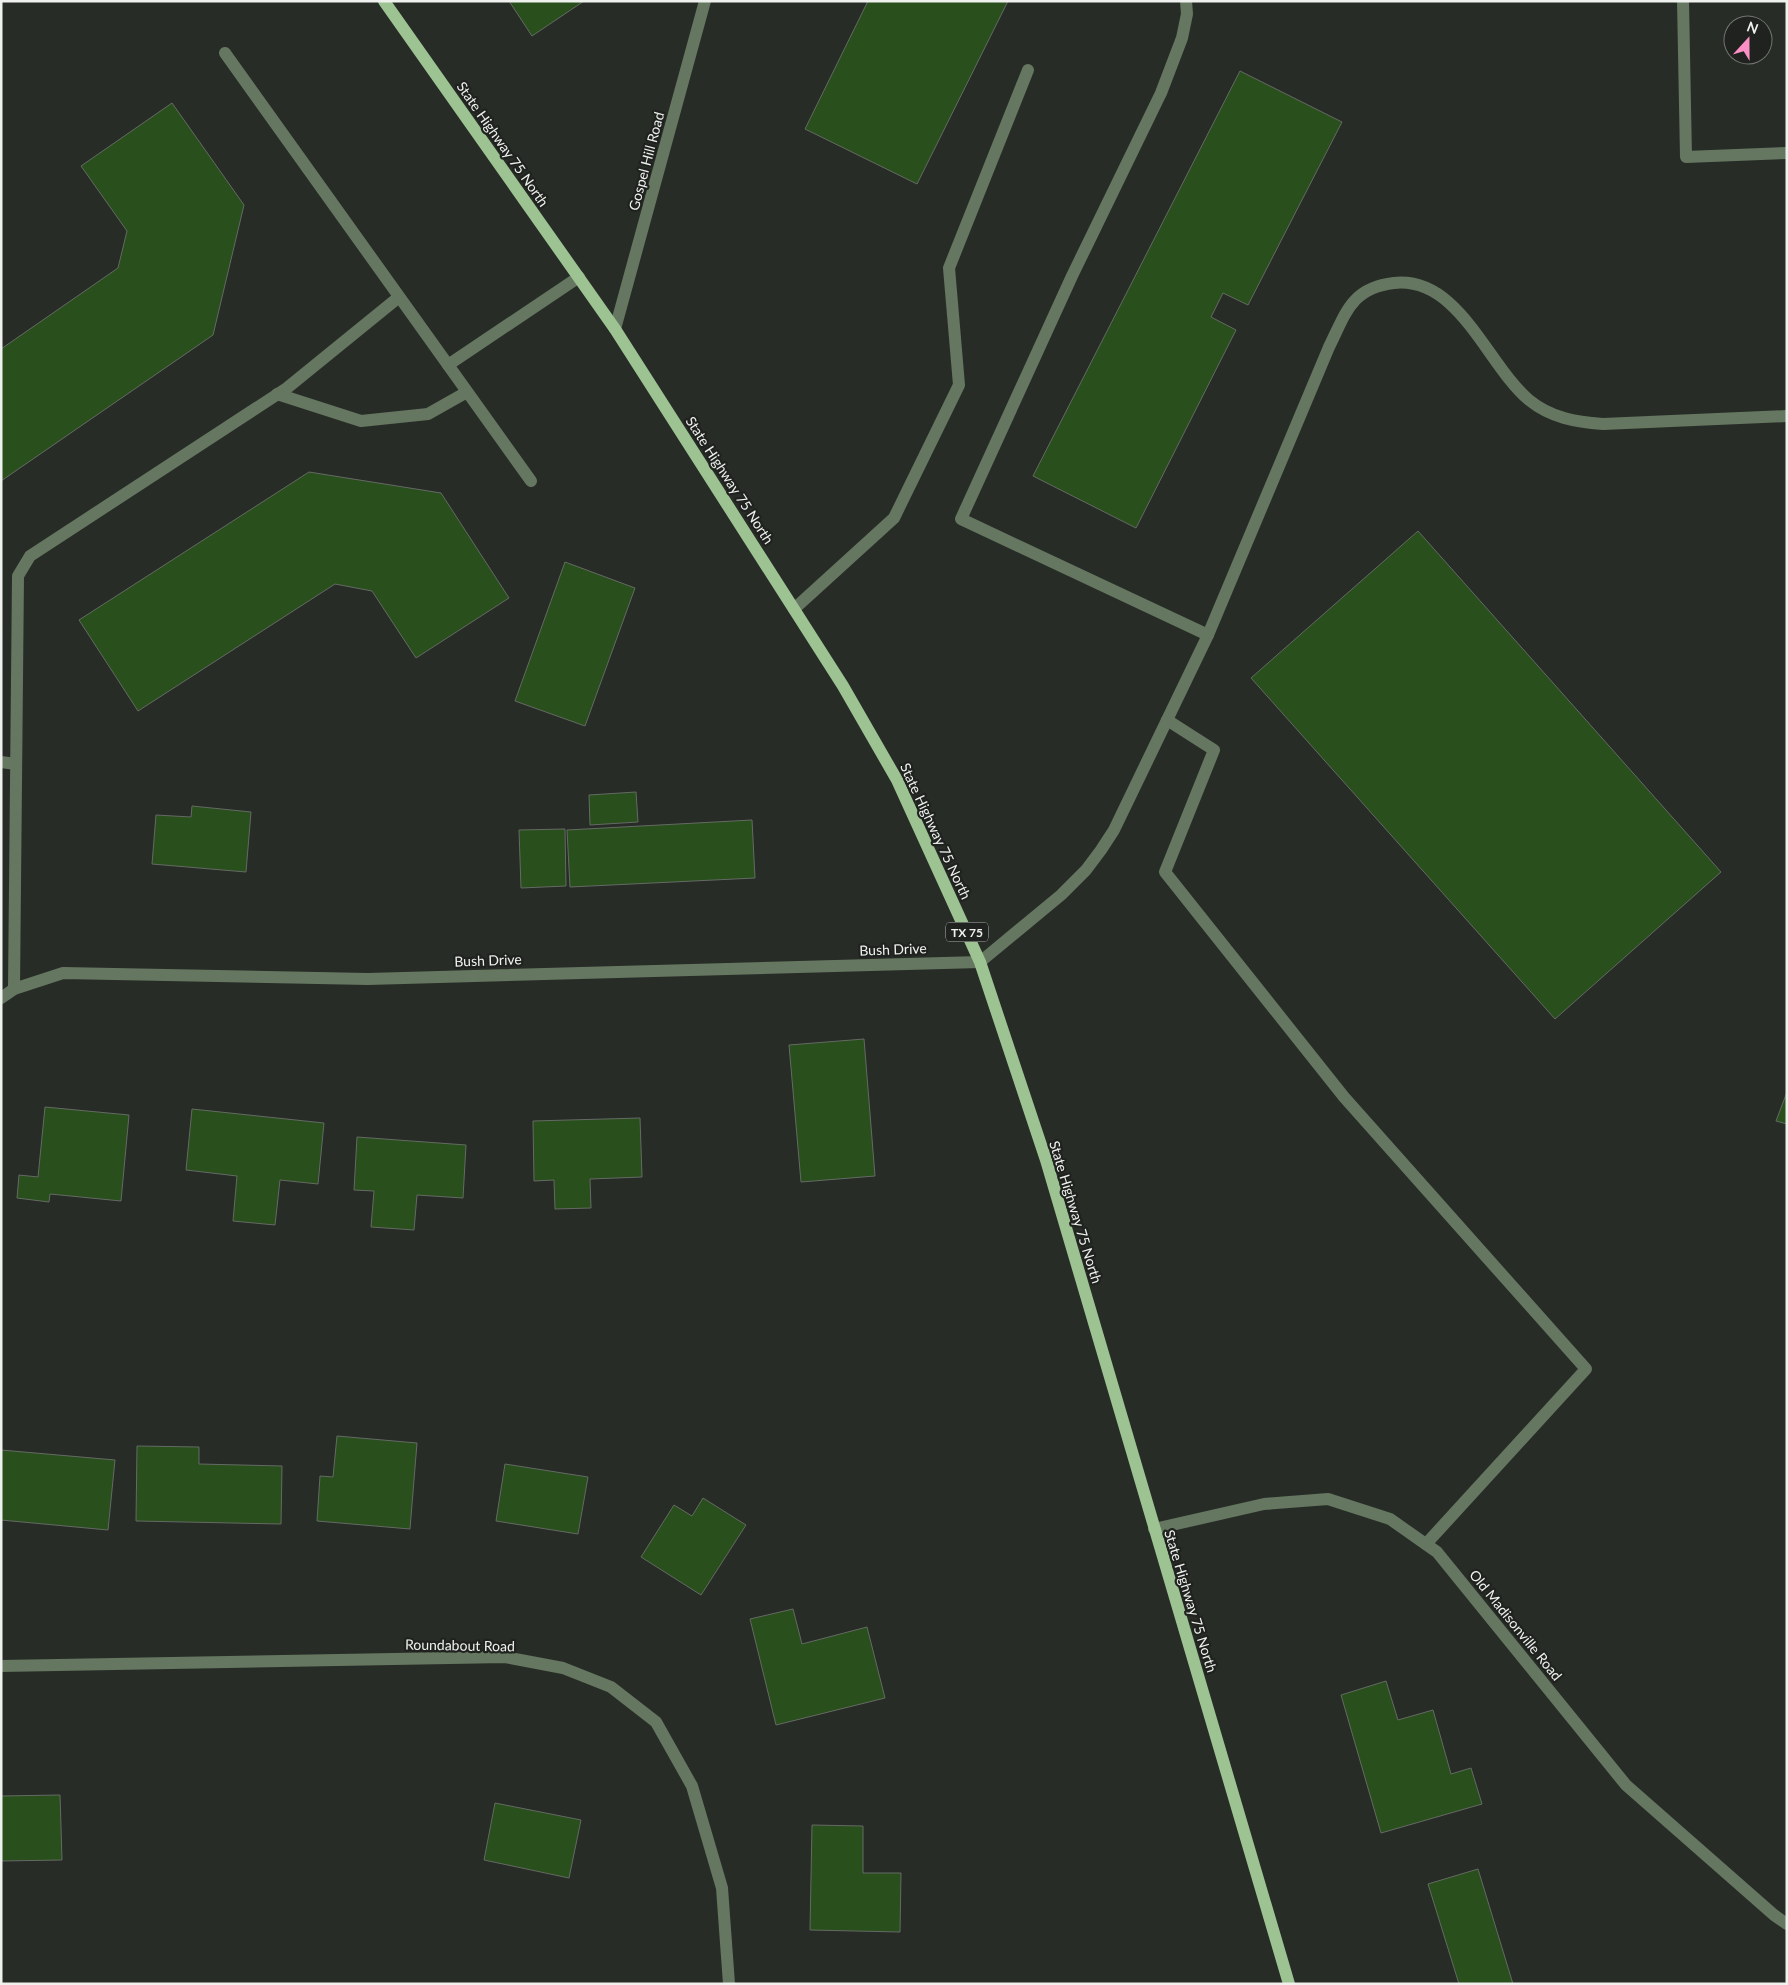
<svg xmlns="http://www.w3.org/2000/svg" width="1788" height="1985" font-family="Lato,sans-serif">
<rect width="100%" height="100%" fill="#282c27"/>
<g fill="#284f1c" stroke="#656a64">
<path d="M509 1H584L532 36Z"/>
<path d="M868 1H1008L917 184 805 129Z"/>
<path d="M1240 71 1342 122 1248 305 1223 293 1211 317 1236 330 1136 528 1033 476Z"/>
<path d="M172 103 244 205 213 335 1 481V349L118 268 127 231 81 166Z"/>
<path d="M309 472 441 493 509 598 416 658 372 591 335 584 138 711 79 620Z"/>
<path d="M1418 531 1721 872 1555 1019 1251 678Z"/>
<path d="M565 562 635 588 585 726 515 701Z"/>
<path d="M636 792 638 822 590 825 589 795Z"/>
<path d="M192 806 251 812 246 872 152 864 156 815 191 817Z"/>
<path d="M752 820 755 878 570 887 567 830Z"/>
<path d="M565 829 566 886 521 888 519 830Z"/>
<path d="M864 1039 875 1176 801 1182 789 1045Z"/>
<path d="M1787 1092V1124L1776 1121Z"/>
<path d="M45 1107 129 1115 121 1201 50 1194 49 1202 17 1198 19 1175 38 1177Z"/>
<path d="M192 1109 324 1123 318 1184 280 1180 275 1225 233 1221 237 1176 186 1170Z"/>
<path d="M640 1118 642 1177 590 1179 591 1208 555 1209 554 1180 534 1181 533 1121Z"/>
<path d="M357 1137 466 1145 463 1198 417 1195 414 1230 371 1227 374 1191 354 1190Z"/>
<path d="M337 1436 417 1443 410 1529 317 1521 320 1476 333 1477Z"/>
<path d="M137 1446 199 1447V1464L282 1466 281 1524 136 1521Z"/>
<path d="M1 1450 115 1460 108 1530 1 1520Z"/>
<path d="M505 1464 588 1477 578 1534 496 1521Z"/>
<path d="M703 1498 746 1525 701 1595 641 1557 674 1505 692 1516Z"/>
<path d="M793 1609 802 1644 867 1627 885 1698 776 1725 750 1619Z"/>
<path d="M1386 1681 1398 1720 1433 1710 1451 1774 1471 1768 1482 1804 1381 1833 1341 1695Z"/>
<path d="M60 1795 62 1860 1 1861V1796Z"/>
<path d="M495 1803 581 1820 569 1878 484 1860Z"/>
<path d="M812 1825 863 1826V1873H901L900 1932 810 1930Z"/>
<path d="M1478 1869 1513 1984H1459L1428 1884Z"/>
</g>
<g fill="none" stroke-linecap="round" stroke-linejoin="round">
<g stroke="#657760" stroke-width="12">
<path d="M1683 1 1686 157 1787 153"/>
<path d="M225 53 531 481"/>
<path d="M615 329 705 1"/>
<path d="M448 365 579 277"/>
<path d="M277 394 361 421 428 414 467 392"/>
<path d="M794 609 894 518 959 385 949 268 1028 70"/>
<path d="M1208 635 1329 347C1346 313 1351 288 1394 283 1459 276 1487 365 1529 400 1551 418 1576 422 1603 424L1787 416"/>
<path d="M1167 720 1214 750 1165 872 1344 1097 1586 1369 1426 1544"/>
<path d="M1 762 16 764"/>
<path d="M14 989 18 576 30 556 287 388 399 297"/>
<path d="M1 998 14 989 63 973 368 979 980 962 1061 895 1086 870 1101 850 1114 830 1208 635 961 519 1072 276 1161 93 1182 38 1187 14 1186 1"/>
<path d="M1154 1529 1264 1504 1328 1499 1390 1519 1437 1552 1626 1785 1774 1915 1787 1924"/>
<path d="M1 1666 505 1657 563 1668 611 1687 656 1722 692 1786 722 1888 729 1984"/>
</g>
<path stroke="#9dc393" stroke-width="12" d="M384 1 615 329 843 686 897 780 980 962 1046 1160 1289 1984"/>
</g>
<g text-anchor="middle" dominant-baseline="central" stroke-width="4.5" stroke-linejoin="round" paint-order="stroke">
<rect fill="#1f221e" stroke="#b0b3af" stroke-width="1" x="946" y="922.5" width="42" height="19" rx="4"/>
<g font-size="12" font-weight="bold" fill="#eef1ed">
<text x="967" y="932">TX 75</text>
</g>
<g font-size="14" fill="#eef1ed" stroke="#1f221e">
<text transform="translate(503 144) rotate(55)">State Highway 75 North</text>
<text transform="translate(646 161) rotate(-75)">Gospel Hill Road</text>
<text transform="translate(730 480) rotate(57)">State Highway 75 North</text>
<text transform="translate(936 831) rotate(65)">State Highway 75 North</text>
<text transform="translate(893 949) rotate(-2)">Bush Drive</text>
<text transform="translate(488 960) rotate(-2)">Bush Drive</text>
<text transform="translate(1076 1212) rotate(73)">State Highway 75 North</text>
<text transform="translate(1191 1601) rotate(73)">State Highway 75 North</text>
<text transform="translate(1516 1625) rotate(51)">Old Madisonville Road</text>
<text transform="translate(460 1645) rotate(1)">Roundabout Road</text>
</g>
</g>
<rect width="1788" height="1985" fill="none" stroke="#eef1ed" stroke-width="5"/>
<g transform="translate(1748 40) rotate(21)"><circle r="24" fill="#1f221e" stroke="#727571"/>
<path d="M0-4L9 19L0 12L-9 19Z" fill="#fb8fc6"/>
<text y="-8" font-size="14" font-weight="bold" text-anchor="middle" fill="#eef1ed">N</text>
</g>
</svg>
